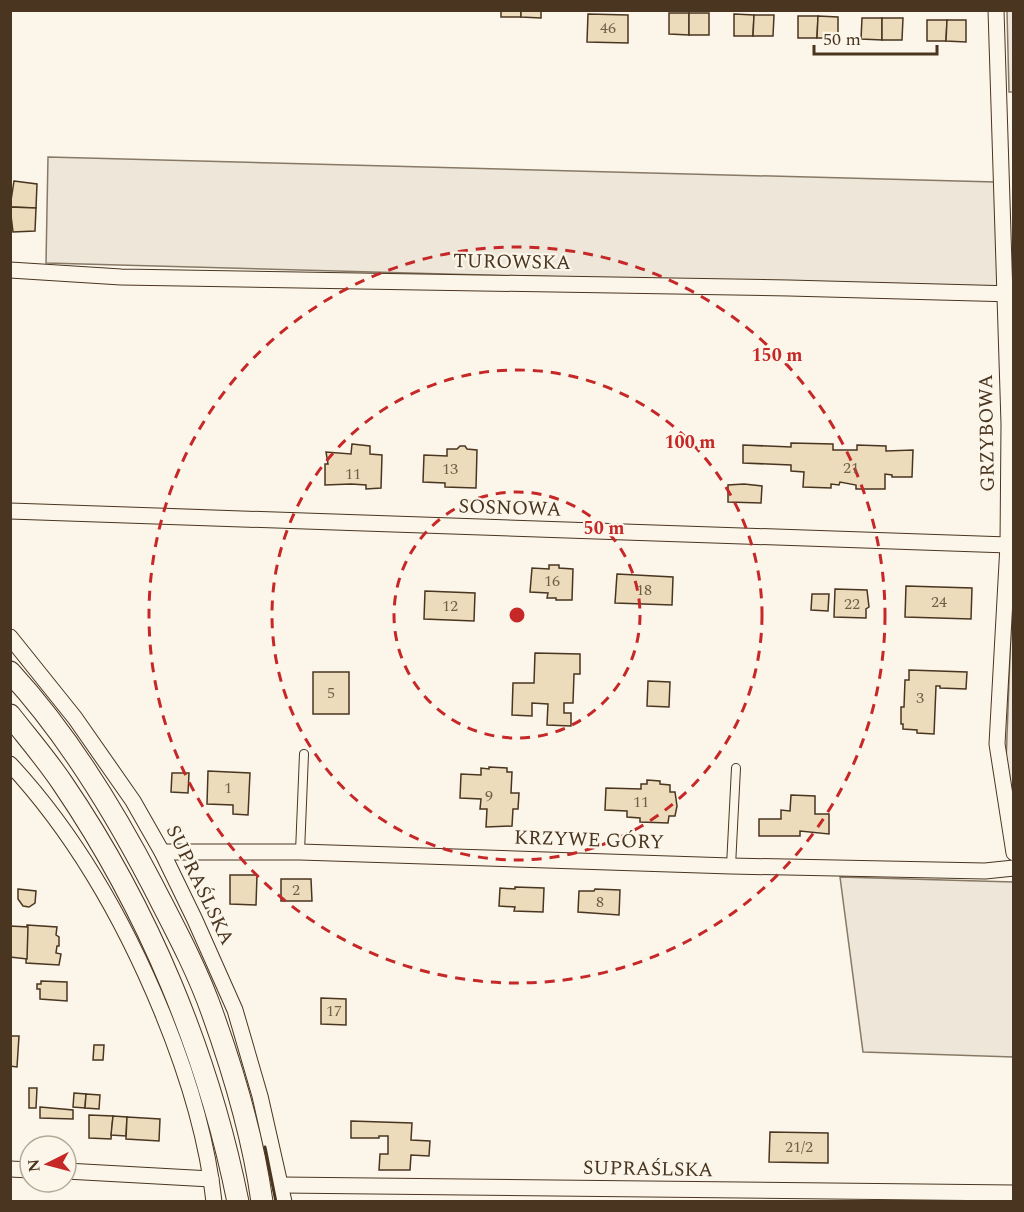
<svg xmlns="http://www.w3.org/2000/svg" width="1024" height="1212" font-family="Spectral,serif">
<rect width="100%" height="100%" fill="#fbf6e9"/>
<g fill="#ede6d9" stroke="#887966" stroke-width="1.5">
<path d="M1007 11H1013V92H1009Z"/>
<path d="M48 157 995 182 999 289 46 263Z"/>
<path d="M1013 575V826L1006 763Z"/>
<path d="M840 877 1013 882V1057L863 1052Z"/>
</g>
<g fill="#ecdcbc" stroke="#4a3520" stroke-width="1.5">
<rect x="501" y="10" width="20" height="7"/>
<path d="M521 10H541V18L521 17Z"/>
<path d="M669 13H689V35L669 34Z"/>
<rect x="689" y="13" width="20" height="22"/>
<path d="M588 14 628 15V43L587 42Z"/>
<path d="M734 14 754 15 753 36H734Z"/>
<path d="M754 15H774L773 36H753Z"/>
<path d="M798 16H818L817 38H798Z"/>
<path d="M818 16 838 17V38H817Z"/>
<path d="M862 18H882V40L861 39Z"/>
<path d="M882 18H903L902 40H882Z"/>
<path d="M927 20H947L946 41H927Z"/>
<path d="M947 20H966V42L946 41Z"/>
<path d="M14 181 37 184 36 208 10 207Z"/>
<path d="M10 207 36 208 35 231 13 232Z"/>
<path d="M791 443 833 444V450H857V445L886 446V451L913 450 912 477H892V475L885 474V489H856V485L840 482 839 485 831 484V488L803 487 804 472 791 471V465L743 463V445L791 447Z"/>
<path d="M352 444 370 446V454L382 455 381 488 366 489V485L351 484 325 485V464H328L326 452 351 454Z"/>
<path d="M460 446H465L467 449 477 450 476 488 445 487V483L423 482 424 455 447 456V449H457Z"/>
<path d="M744 484 762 486 761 503 728 502V485Z"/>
<path d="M549 565H559V568L573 569 572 600H556V598H547L548 593 530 592 532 568 549 569Z"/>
<path d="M617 574 673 577 672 605 615 603Z"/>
<path d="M906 586 972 588 971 619 905 617Z"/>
<path d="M835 589 867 590 869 607 866 609V618L834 617Z"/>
<path d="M425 591 475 593 474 621 424 619Z"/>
<path d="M812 594H829L828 611 811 610Z"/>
<path d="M535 653 580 654V674H574L573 703H564V713H571V726L547 725 548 704 532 703V716L512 715 513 683H534Z"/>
<path d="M909 670 967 672 966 689 940 688V686H936L934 734 917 733V730L903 729V724H901V707H904L905 680H909Z"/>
<rect x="313" y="672" width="36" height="42"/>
<path d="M648 681 670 682 669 707 647 706Z"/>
<path d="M489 767 507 768V772H512L511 793H519L518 809H513L512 826 486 827 487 809H480L481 799 460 798 461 774 481 775V768L489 769Z"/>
<path d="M208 771 250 773 248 815 233 814V805L207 804Z"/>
<path d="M172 773H189L188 793 171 792Z"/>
<path d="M647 780 660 781V784L670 785V792H675L677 806 675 816H669L668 823 640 822V818L627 817V811L605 810 606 788 641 789V784H647Z"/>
<path d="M791 795 815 796V814H829V834L800 831V836H759V819H781V810L790 811Z"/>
<path d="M230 875H257L256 905 230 904Z"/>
<path d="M281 879H311L312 901H281Z"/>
<path d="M515 887 544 888 543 912 514 911 515 907 499 906 500 888 515 889Z"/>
<path d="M18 889 36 891 35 903 29 907 23 906 18 899Z"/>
<path d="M595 889 620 890 619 915 578 912 579 891H594Z"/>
<path d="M27 925 57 927 56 935 59 937V946H57L56 953 61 954 59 965 26 963Z"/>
<path d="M10 926 28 927 27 959 10 957Z"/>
<path d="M41 981 67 982V1001L40 999V989H37V984H41Z"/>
<path d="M321 998 346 999V1025L321 1024Z"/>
<path d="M10 1036H19L17 1067 10 1066Z"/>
<path d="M94 1045H104L103 1060H93Z"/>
<path d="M29 1088H37L36 1108H29Z"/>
<path d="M74 1093 86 1094 85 1108 73 1107Z"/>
<path d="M86 1094 100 1095 99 1109 85 1108Z"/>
<path d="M40 1107 73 1110V1119L40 1118Z"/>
<path d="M89 1115 113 1116 111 1139 89 1138Z"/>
<path d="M113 1116 127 1117 126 1136 111 1135Z"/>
<path d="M127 1117 160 1119 159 1141 126 1139Z"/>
<path d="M351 1121 412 1123 411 1140 430 1141 429 1156 411 1155 410 1170H379L380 1154H388V1136H379V1138H351Z"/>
<path d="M770 1132 828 1133V1163L769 1162Z"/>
</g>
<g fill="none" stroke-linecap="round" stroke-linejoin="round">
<g stroke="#4a3520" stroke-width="10">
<g id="lane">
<path d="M300 852 304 754"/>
<path d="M731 866 736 768"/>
</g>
</g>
<g stroke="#4a3520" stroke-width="17">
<g id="street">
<path d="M996 10 1009 424 1008 545 997 744 1014 853"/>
<path d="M10 270 121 277 789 288 1014 294"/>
<path d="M10 511 1008 545"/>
<path d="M10 637 75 718 133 801 162 852 195 920 235 1010 260 1096 284 1202"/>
<path d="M10 764C77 836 125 922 162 1012 187 1073 207 1136 214 1202"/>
<path d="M162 852H300L731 866 985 871 1014 868"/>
<path d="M10 1169 30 1170"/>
<path d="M66 1171 211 1179"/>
<path d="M282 1185 1014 1193"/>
</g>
</g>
<g stroke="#4a3520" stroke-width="23">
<g id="secondary">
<path d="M10 672C68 735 113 809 152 884 173 925 197 969 212 1012 234 1073 253 1137 262 1202"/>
<path d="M10 715C28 738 47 760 63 784 148 909 208 1053 238 1202"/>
</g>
</g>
<use href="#lane" stroke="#fbf6e9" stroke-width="8"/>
<use href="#street" stroke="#fbf6e9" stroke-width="15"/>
<use href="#secondary" stroke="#fbf6e9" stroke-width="21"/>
<path stroke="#4a3520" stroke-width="3" d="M265 1147 276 1202"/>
</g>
<g fill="none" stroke="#c62828" stroke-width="3" stroke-dasharray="10 8">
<circle cx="517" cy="615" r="123"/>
<circle cx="517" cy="615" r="245"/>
<circle cx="517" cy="615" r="368"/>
</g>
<g text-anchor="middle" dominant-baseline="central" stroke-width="4.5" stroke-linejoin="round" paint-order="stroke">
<g font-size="16" fill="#725f47">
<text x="608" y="28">46</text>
<text x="851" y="468">21</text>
<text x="450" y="469">13</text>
<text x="353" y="474">11</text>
<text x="552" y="581">16</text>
<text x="644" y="590">18</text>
<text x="939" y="602">24</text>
<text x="852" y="604">22</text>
<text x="450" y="606">12</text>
<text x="331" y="693">5</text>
<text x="920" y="698">3</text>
<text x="228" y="788">1</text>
<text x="489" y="796">9</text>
<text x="641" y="802">11</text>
<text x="296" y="890">2</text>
<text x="600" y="902">8</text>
<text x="334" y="1011">17</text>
<text x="799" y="1147">21/2</text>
</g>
<g font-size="20" fill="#4a3520" stroke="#fbf6e9">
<text transform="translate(512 262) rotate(1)">TUROWSKA</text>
<text transform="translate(987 433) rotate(-91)">GRZYBOWA</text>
<text transform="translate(510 508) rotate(2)">SOSNOWA</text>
<text transform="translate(589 840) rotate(2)">KRZYWE GÓRY</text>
<text transform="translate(200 885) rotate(64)">SUPRAŚLSKA</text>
<text transform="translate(648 1169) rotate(1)">SUPRAŚLSKA</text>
</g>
</g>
<circle cx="517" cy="615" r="9" fill="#c62828" stroke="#fbf6e9" stroke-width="3"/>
<g font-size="18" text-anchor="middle" font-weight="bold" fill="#c62828" stroke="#fbf6e9" stroke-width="4.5" stroke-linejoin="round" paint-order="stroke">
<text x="777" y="361">150 m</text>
<text x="690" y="448">100 m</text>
<text x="604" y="534">50 m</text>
</g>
<rect width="1024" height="1212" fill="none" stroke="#4a3520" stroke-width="24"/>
<g transform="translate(48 1164) rotate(264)"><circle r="28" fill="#fbf6e9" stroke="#b4a999" stroke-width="1.5"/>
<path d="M0-4.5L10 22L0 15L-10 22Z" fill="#c62828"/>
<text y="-9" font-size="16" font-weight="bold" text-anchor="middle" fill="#4a3520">N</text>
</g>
<path d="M814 45v9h123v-9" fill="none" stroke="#4a3520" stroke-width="3"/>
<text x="823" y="45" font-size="18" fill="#4a3520" stroke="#fbf6e9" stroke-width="4.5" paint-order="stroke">50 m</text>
</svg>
